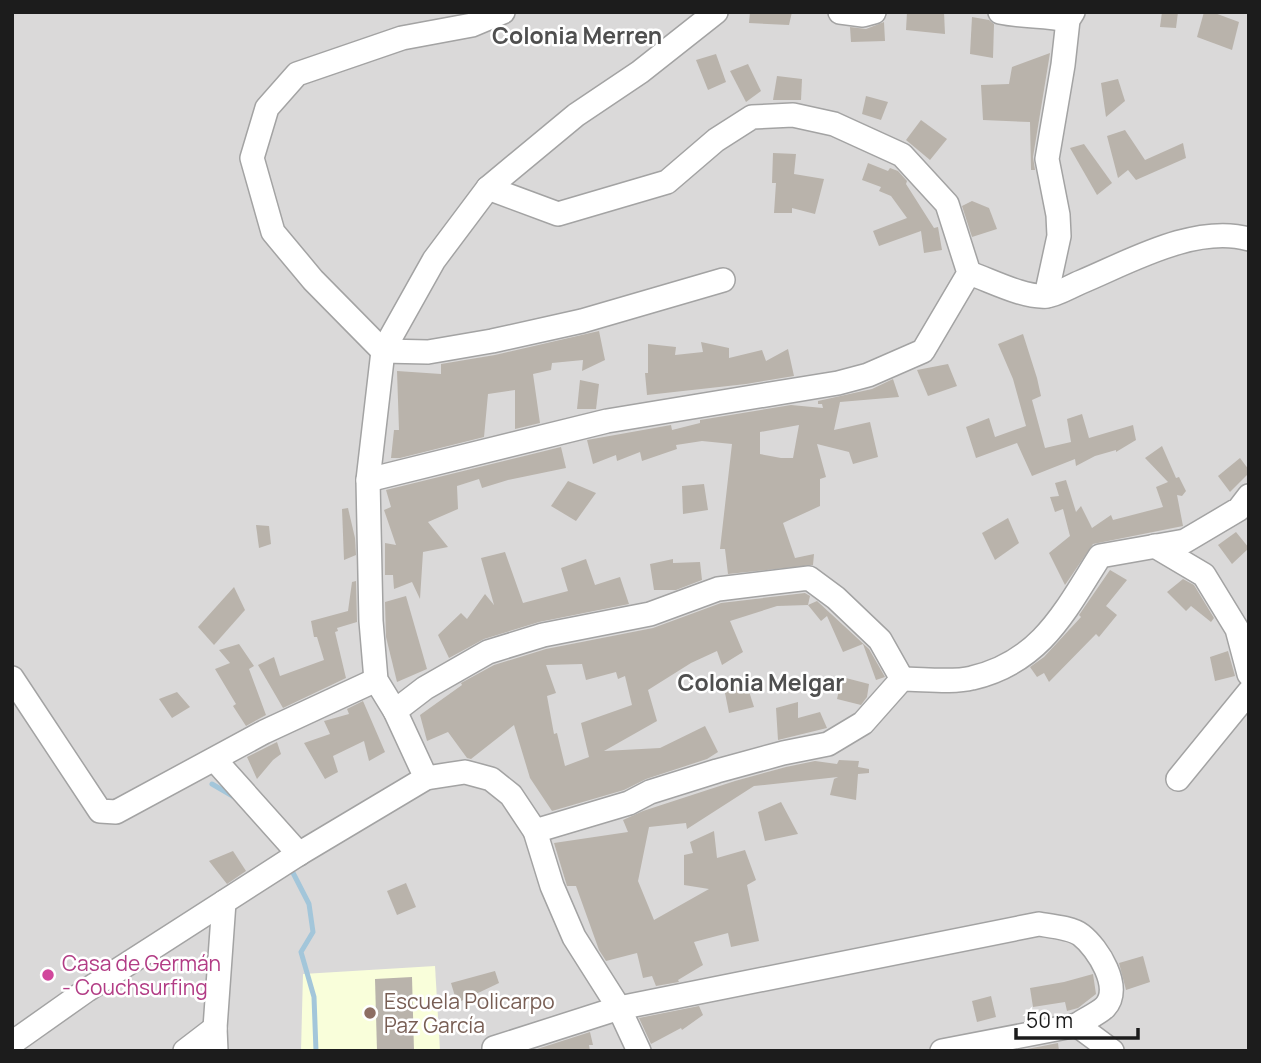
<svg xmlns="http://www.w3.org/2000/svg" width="1261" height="1063" font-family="Manrope,sans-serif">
<rect width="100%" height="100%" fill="#edebe2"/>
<rect fill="#dad9d9" x="12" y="12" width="1237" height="1039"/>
<path fill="#f9feda" d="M435 966 440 1051H301L303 974Z"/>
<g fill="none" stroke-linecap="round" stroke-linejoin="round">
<g stroke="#a3c6da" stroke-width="5">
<path d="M212 784 236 798"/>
<path d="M289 865 309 904 313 932 301 952 314 997 316 1051"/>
</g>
</g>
<g fill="#b9b3ab" fill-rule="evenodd">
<path d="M750 12H792L789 25 749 23Z"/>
<path d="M907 12H944L945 34 906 30Z"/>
<path d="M1162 12H1178L1176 28 1160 27Z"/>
<path d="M1204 12H1212L1239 22 1232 50 1197 37Z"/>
<path d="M972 17 989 20 994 24 993 58 970 54Z"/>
<path d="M884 22 885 41 851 42 850 27 866 29Z"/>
<path d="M1050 53 1033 157 1035 170H1031L1030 122 983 120 981 85 1009 84 1012 67Z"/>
<path d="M716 54 726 82 708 90 696 60Z"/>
<path d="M748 64 761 91 746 102 730 71Z"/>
<path d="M777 76 802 79 801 100H773Z"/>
<path d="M1118 79 1125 101 1106 117 1101 83Z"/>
<path d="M866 96 888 102 881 120 862 114Z"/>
<path d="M921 120 947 139 930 160 906 140Z"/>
<path d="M1125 130 1145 160 1183 143 1186 158 1136 180 1128 170 1118 178 1107 136Z"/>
<path d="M1084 144 1112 183 1097 195 1070 148Z"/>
<path d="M773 153 796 154 794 174 824 179 815 214 792 208V213H774L776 183H772Z"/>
<path d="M868 163 888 171 890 168 898 171 907 181 906 184 934 228 938 227 942 250 924 253 921 231 879 246 873 231 907 218 891 196 879 191 881 187 862 180Z"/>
<path d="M972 201 989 208 997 229 972 237 962 206Z"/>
<path d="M599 331 605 360 582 371 583 360 552 363 551 370 533 374 540 423 515 429V390L488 394 484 437 400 458H391L394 430H399L397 371 441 374V364L495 355Z"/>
<path d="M1023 334 1037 378 1041 396 1032 400 1045 448 1071 442 1067 419 1082 414 1089 438 1133 425 1136 440 1116 452V450L1095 456 1076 466 1075 459 1032 476 1017 443 976 458 966 427 989 418 995 437 1026 426 1013 379 998 344Z"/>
<path d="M701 342 729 348V358L762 350 766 361 788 349 794 376 746 384 647 395 645 373H648V344L676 347 675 355 703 352Z"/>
<path d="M948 364 957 386 928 396 917 370Z"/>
<path d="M893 379 899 397 840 402 834 430 870 422 878 457 853 464 849 452 817 444 826 477 820 479V506L783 523 795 558 814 554 813 565 728 574 725 549H720L732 444 702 441 676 445 677 449 642 461 640 452 617 461 616 455 593 464 587 440 671 425 672 430 700 423V420L791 405 823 408 822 404H818V401L872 389ZM799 425 793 458H781L760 454V432Z"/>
<path d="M580 380 599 384 596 409H577Z"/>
<path d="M1162 446 1176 478 1179 477 1186 491 1182 496 1177 495 1183 526 1093 544 1065 585 1049 553 1070 536 1063 509 1055 512 1050 497 1059 496 1055 483 1066 480 1076 512 1081 506 1092 528 1111 515 1113 520 1163 507 1156 487 1168 482 1145 458Z"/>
<path d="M561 447 566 468 508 480 482 488 479 479 457 486 458 509 428 522 448 547 423 552 420 599 412 582 394 589 393 575H385V543L396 545 384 510 391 507 386 490Z"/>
<path d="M1240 458 1249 470V473L1230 492 1218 476Z"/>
<path d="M568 481 596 493 576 521 551 506Z"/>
<path d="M704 484 708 510 683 514 682 486Z"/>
<path d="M348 508 355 538 356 555 344 560 342 509Z"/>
<path d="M1008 518 1019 543 995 560 982 533Z"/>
<path d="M256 525 269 526 271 544 259 548Z"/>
<path d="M1236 532 1249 548 1232 564 1218 545Z"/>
<path d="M505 552 523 603 568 591 561 568 586 559 595 585 620 577 629 604 539 622 484 639 449 658 438 635 461 613 467 619 485 594 494 605 481 558Z"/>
<path d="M673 559V563L700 562 702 580 676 590H654L650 564Z"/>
<path d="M1110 570 1127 580 1106 606 1117 615 1099 637 1096 634 1049 682 1044 673 1037 677 1030 667 1044 657 1081 617 1079 615Z"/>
<path d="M1183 579 1194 585 1214 618 1211 622 1191 606 1186 611 1167 592Z"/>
<path d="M356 581 357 622 337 628 338 631 335 632 346 678 283 708 258 665 274 657 280 676 324 660 317 637H314L311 621 348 611 352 582Z"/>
<path d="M234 587 245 610 214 645 198 627Z"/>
<path d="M805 593 810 596 808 605 777 606 730 621 743 652 722 665 717 651 691 663 648 690 657 721 604 751 660 748 705 726 718 752 707 759 646 779 624 790 552 811 530 778 514 725 471 759 467 758 448 732 427 741 420 715 462 685 461 683 494 665 546 649 653 628 721 603ZM582 664 586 680 616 672 618 679 625 676 632 705 581 723 589 757 565 766 557 733 554 734 547 696 556 693 546 665Z"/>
<path d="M406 596 427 669 397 682 386 637 385 602Z"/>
<path d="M817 601 869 649 885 677 876 680 863 644 843 652 827 616 821 621 808 605Z"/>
<path d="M239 644 254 666 249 669 266 715 246 726 233 706 236 704 215 669 230 663 219 650Z"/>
<path d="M1228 651 1235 676 1215 681 1210 657Z"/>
<path d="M842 677 869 684 867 697 861 705 837 699Z"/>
<path d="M747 685 754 707 729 713 724 688Z"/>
<path d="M177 692 190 707 172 718 159 699Z"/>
<path d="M363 701 385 752 369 761 364 741 333 756 338 772 325 779 304 743 330 734 324 721 349 714 347 709Z"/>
<path d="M798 702V718L820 712 827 728 778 740 776 708Z"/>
<path d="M277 742 281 754 273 760 257 779 247 757Z"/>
<path d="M839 760 859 761 858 767 869 769V773L858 774 856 800 830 795 834 779 838 777 754 786 687 829 686 823 649 827 638 881 654 920 709 889 684 885V855L693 853 690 842 714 831 717 858 745 850 756 880 747 885 759 941 731 947 728 933 694 942 703 965 678 980 679 982 656 986 652 976 643 978 637 953 606 961 599 950 576 886H567L554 843 628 832 623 820 643 811 735 781 786 767 815 761 837 764Z"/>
<path d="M781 802 798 834 765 841 758 812Z"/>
<path d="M233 851 246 871 227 884 209 861Z"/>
<path d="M406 883 416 907 397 915 387 891Z"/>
<path d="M1143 956 1150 982 1126 990 1119 963Z"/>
<path d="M495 971 499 983 457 1003 451 983Z"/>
<path d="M1093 974 1096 994 1078 1008 1067 1011 1065 1002 1033 1007 1030 988 1064 982Z"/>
<path d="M412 977 414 1051H377L375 979Z"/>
<path d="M991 996 996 1017 977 1022 972 1001Z"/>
<path d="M699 1006 703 1015 682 1030 681 1028 651 1044 639 1018Z"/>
<path d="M590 1032 593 1045H589L590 1051H531Z"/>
<path d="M1058 1043 1059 1051H1017Z"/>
</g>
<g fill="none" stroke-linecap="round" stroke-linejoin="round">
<g stroke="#a3a3a3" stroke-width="26">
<g id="minor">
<path d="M503 12 472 25 402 38 297 74 267 108 252 158 273 232 313 280 383 351 428 352 492 341 582 321 723 280"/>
<path d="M840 12 863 15 874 12"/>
<path d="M1000 12C1023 17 1045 15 1068 20"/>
<path d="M969 273C990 280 1024 298 1046 296 1057 295 1071 286 1081 282 1129 262 1195 224 1249 239"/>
<path d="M1046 296 1059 236 1058 215 1047 159 1063 65 1068 20 1073 12"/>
<path d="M368 480 607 421 838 383 868 375 923 351 969 273 947 204 902 155 834 124 793 115 752 117 716 140 667 182 558 214 488 188"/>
<path d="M1155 546 1204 575 1237 629 1249 674"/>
<path d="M12 678 100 811 116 812 264 732 376 680"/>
<path d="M395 711 425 688 488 652 543 635 650 614 718 589 809 578 836 598 880 640 902 679"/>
<path d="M215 760 299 854"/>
<path d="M426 778 395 711 376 680 371 621 368 480 383 351 434 260 488 188 576 115 640 72 716 12"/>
<path d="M1178 779 1249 692"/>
<path d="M535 831 629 803 650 792 717 771 783 753 828 744 863 723 902 679C923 679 953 683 972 678 1041 662 1065 611 1100 556L1185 541 1239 509 1249 496"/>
<path d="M12 1043 87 990 297 855 426 778 465 772 491 779 511 795 535 831 552 886 574 937 619 1008 639 1051"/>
<path d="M494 1048 619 1008 1039 924C1051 926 1072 928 1081 935 1098 948 1123 988 1105 1007 1098 1014 1085 1019 1077 1025"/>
<path d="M185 1051 215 1028"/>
<path d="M216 1051 215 1028 224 902"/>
<path d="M942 1051 1077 1025 1112 1051"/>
</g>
</g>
<use href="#minor" stroke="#fff" stroke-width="23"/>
</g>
<circle fill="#d1479c" stroke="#fff" stroke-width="2.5" cx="48" cy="975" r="7"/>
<circle fill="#8d6e63" stroke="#fff" stroke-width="2.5" cx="370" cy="1013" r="7"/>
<g text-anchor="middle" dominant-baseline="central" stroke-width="5" stroke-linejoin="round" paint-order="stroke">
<g font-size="21" fill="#b23c85" stroke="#fff" text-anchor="start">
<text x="62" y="963">Casa de Germán<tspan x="62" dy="24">- Couchsurfing</tspan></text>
</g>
<g font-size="21" fill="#785e54" stroke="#fff" text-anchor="start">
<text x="384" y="1001">Escuela Policarpo<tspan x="384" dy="24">Paz García</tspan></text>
</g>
<g font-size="23" font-weight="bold" fill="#4f4f4f" stroke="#fff">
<text x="577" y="35">Colonia Merren</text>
<text x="761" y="682">Colonia Melgar</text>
</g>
</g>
<rect width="1261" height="1063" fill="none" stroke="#1c1c1c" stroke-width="28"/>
<path d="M1016 1028v10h122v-10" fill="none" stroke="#1c1c1c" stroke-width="3.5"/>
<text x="1026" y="1028" font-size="21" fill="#1c1c1c" stroke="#ffffff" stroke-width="5" paint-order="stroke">50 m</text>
</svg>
